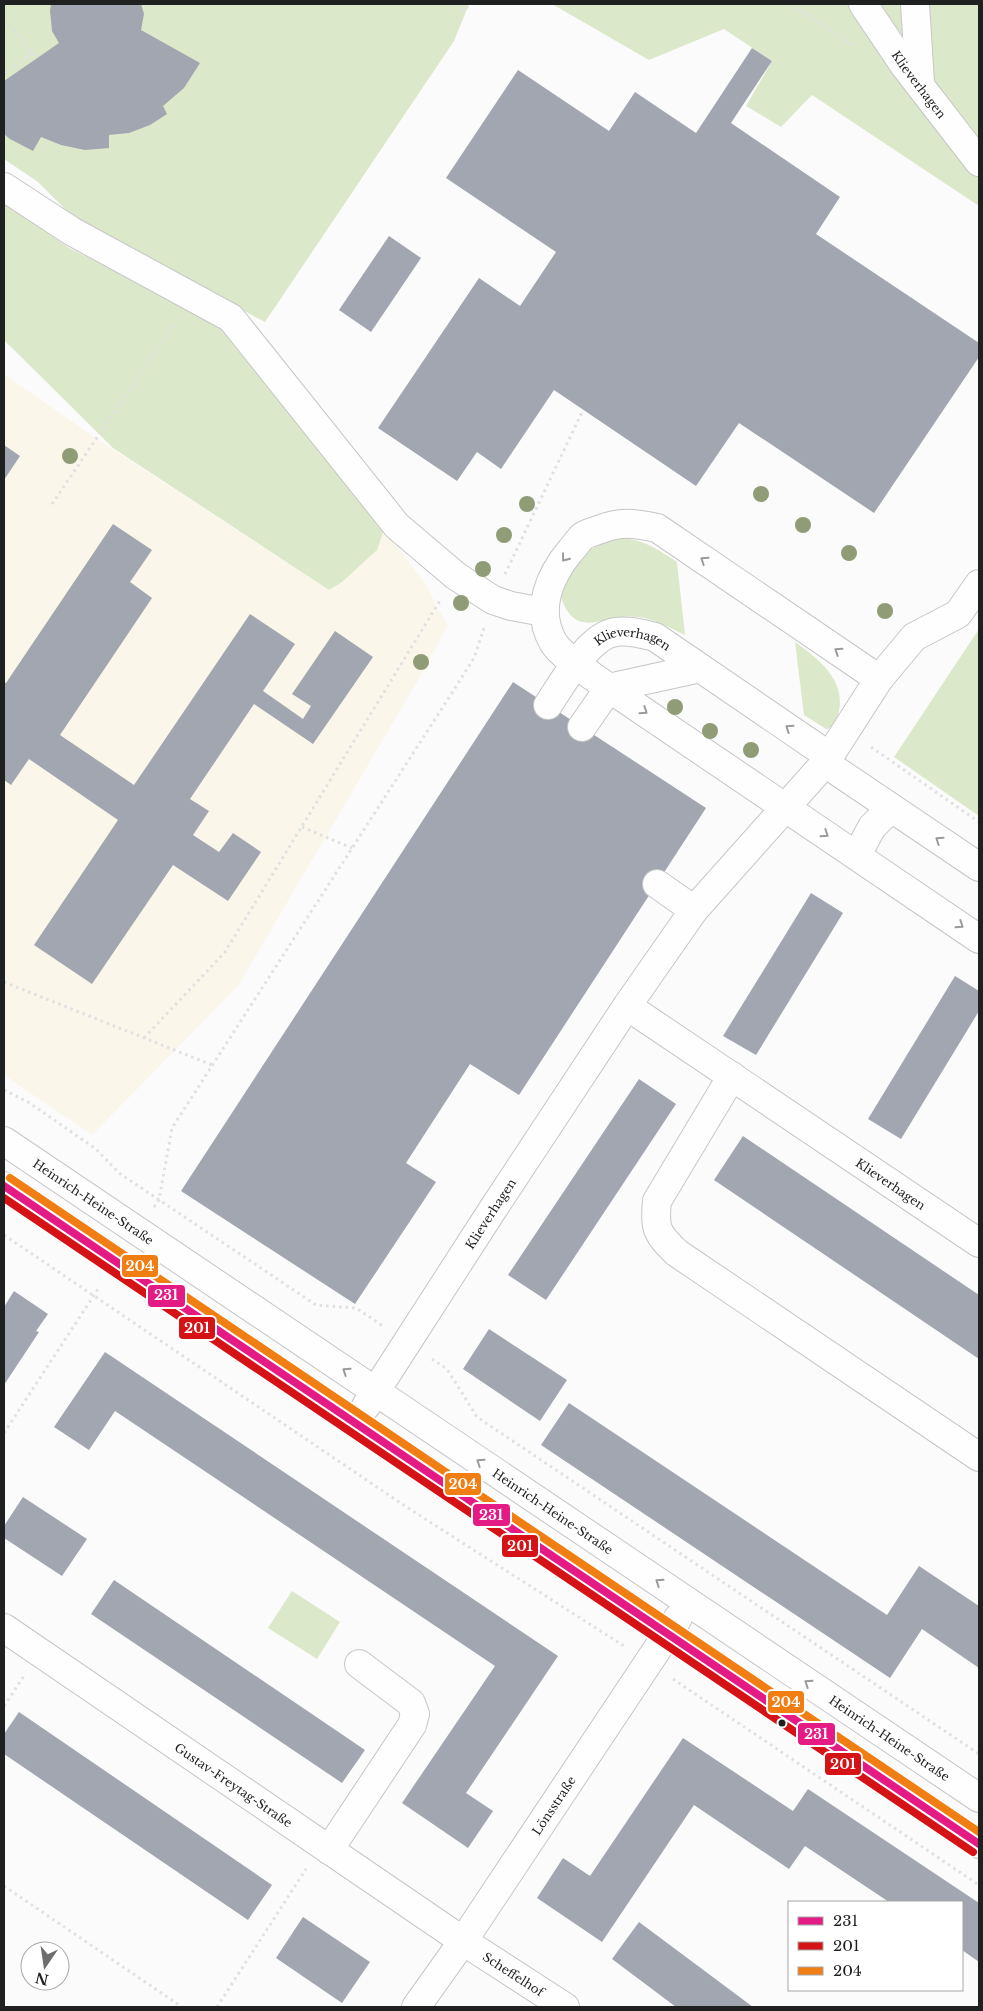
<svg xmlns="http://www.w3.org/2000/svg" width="983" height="2011" font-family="'Libre Baskerville',serif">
<rect width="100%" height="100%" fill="#fbfbfc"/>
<path fill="#faf6ea" d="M4 374 97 439 329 590 384 530 428 587 436 606 448 625 421 675 238 986 92 1135 4 1075Z"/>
<g fill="#dce8ca">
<path d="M4 4H469L454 41 265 322 82 226 38 182 4 159Z"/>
<path d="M552 4H979V206L812 95 781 127 746 106 772 61 724 29 649 60Z"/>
<path d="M4 202 69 248 208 317 245 353 384 530 377 550 342 582 329 590 113 448 4 340Z"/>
<path d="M619 538C644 539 657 549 677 562L685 635C670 628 655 619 638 617 602 612 577 644 560 595 573 563 584 546 619 538Z"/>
<path d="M979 629V816L894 757Z"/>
<path d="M795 642C826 664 853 688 833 728L826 729 804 715Z"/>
<path d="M292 1591 340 1622 317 1659 268 1628Z"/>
</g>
<g fill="#a2a6b0">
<path d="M51 4H141L144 14 141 30 200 63 184 88 163 106 167 114 150 125 129 133 109 135V148L85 150 61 145 41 137 33 151 10 139 4 134V81L59 43 52 31 50 11Z"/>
<path d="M752 48 772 61 731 123 840 197 816 234 979 343V357L874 513 739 423 696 486 554 390 501 469 477 452 457 481 378 428 479 278 520 306 556 252 446 178 518 70 609 131 635 92 696 133Z"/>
<path d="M389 236 421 258 371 332 339 310Z"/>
<path d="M4 445 20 456 4 480Z"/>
<path d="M113 524 152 550 130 582 152 598 60 735 134 785 250 614 295 644 263 691 303 719 311 706 292 694 335 631 373 657 313 744 254 704 190 799 209 811 193 835 219 852 233 833 261 852 228 901 173 865 92 984 34 945 118 820 29 759 11 785 4 780V682L6 683Z"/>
<path d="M513 682 706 808 519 1095 470 1064 406 1163 436 1182 355 1304 181 1191Z"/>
<path d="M811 893 843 913 756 1055 723 1036Z"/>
<path d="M955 976 979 991V1011L901 1139 868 1119Z"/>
<path d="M639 1079 676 1104 546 1300 508 1275Z"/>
<path d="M743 1136 979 1295V1359L714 1180Z"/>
<path d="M14 1291 48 1314 36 1331 39 1332 4 1385V1307Z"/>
<path d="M489 1329 567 1380 540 1421 463 1369Z"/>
<path d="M105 1352 558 1656 466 1793 493 1811 468 1848 402 1803 495 1666 115 1411 89 1450 54 1427Z"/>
<path d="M569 1403 887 1615 919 1566 979 1606V1668L922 1629 890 1678 541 1445Z"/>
<path d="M23 1497 87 1539 62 1576 4 1538V1526Z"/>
<path d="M114 1580 365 1750 342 1783 91 1614Z"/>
<path d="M19 1712 272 1885 248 1920 4 1754V1734Z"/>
<path d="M683 1738 793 1811 808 1789 979 1903V1962L962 1950V1902H889L805 1846 789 1869 694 1805 602 1942 537 1898 563 1858 590 1876Z"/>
<path d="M303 1917 370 1962 342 2003 276 1958Z"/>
<path d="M639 1922 753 2007H676L612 1959Z"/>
</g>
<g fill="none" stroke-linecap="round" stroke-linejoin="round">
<g stroke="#c6c6c7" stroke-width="30">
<g id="minor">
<path id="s1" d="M863 4 904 65 979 162"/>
<path d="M915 4 920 82"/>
<path d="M4 187 73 232 231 318 397 526 456 576 493 600 511 606 544 612"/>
<path d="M879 679 657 528C634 523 621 521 598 530 593 532 587 533 583 536 579 539 575 546 571 550 549 576 535 610 553 642 562 657 594 677 609 688L979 939"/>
<path id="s2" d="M548 705C562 684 589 635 616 632 629 630 643 634 655 637L829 756"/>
<path d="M582 727 609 688 700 668"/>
<path d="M825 763 979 867"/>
<path d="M857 855 872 827 891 808"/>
<path d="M657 884 694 910"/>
<path id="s3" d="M627 1006 979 1243"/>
<path d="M732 1076 657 1201C654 1229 657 1234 677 1253L979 1457"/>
<path id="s4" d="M4 1141 979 1798"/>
<path d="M4 1186 979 1844"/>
<path id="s5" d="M366 1406 493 1209 627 1006 694 910 825 763 879 679 914 637 958 614 979 584"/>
<path id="s6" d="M4 1628 463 1941 565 2007"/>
<path d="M329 1850 412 1725 415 1714 411 1703 359 1664"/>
<path id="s7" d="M416 2007 463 1941 678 1618"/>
</g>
</g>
<g stroke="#e0e0e0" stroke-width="3" stroke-dasharray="2.5 4" stroke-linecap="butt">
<path d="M458 4 465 11 469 4"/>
<path d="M791 4 853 45"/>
<path d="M4 20 38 57"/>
<path d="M4 73 33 52"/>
<path d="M52 504 176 321"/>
<path d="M505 574 583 410"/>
<path d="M881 604 894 617"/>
<path d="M871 747 979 822"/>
<path d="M302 827 352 848"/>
<path d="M4 982 212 1065"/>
<path d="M144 1038 225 952 441 599"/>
<path d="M4 1090 28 1102 96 1149 119 1173 316 1305 356 1308 383 1326"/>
<path d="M154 1207 159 1200 172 1128 457 685 474 658 484 628"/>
<path d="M4 1235 405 1506 624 1646"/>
<path d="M432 1359 447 1369 477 1417 979 1754"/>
<path d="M4 1433 100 1286"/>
<path d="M673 1679 979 1885"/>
<path d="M4 1706 24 1676"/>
<path d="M4 1886 182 2007"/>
<path d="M217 2007 306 1869"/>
</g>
<use href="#minor" stroke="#fefeff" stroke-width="28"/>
<g stroke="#fff" stroke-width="11">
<path id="bus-1" d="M4 1186 979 1844"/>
</g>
<g stroke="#fff" stroke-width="11">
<path id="bus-2" d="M4 1198 973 1852"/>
</g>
<g stroke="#fff" stroke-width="11">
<path id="bus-3" d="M10 1178 979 1832"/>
</g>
<use href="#bus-1" stroke="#e51b85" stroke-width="8"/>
<use href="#bus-2" stroke="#d51317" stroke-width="8"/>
<use href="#bus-3" stroke="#f07e12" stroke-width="8"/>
</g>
<g fill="#909c75">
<circle cx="70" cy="456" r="8"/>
<circle cx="761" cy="494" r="8"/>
<circle cx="527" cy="504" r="8"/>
<circle cx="803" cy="525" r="8"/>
<circle cx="504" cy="535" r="8"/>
<circle cx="849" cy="553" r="8"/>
<circle cx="483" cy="569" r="8"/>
<circle cx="461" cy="603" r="8"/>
<circle cx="885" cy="611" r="8"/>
<circle cx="421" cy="662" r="8"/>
<circle cx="675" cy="707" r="8"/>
<circle cx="710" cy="731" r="8"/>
<circle cx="751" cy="750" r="8"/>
</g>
<defs><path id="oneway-chevron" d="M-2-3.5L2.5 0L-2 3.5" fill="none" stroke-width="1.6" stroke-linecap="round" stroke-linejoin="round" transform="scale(1.25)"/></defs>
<g stroke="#9a9a9b">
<use href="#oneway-chevron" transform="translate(565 558) rotate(128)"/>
<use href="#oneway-chevron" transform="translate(704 560) rotate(-146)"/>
<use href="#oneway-chevron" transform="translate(838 651) rotate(-146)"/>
<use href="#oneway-chevron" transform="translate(644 711) rotate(34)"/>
<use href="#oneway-chevron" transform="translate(789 728) rotate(-146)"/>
<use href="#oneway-chevron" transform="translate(825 834) rotate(34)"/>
<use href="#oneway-chevron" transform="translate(939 840) rotate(-146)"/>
<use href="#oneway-chevron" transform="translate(960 925) rotate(34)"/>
<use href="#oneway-chevron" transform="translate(346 1371) rotate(-146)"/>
<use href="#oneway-chevron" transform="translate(480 1462) rotate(-146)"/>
<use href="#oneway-chevron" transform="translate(659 1582) rotate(-146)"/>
<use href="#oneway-chevron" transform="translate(808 1683) rotate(-146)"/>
</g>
<circle fill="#1f2020" stroke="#fff" stroke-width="2" cx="782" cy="1723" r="4.5"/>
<g text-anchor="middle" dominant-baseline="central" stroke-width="5" stroke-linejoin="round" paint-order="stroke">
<g font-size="12" fill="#1f2020" stroke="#fff">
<text stroke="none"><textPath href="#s1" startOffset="98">Klieverhagen</textPath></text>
<text stroke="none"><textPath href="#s2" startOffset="119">Klieverhagen</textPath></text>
<text stroke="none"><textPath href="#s3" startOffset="318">Klieverhagen</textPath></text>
<text stroke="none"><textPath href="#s4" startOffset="108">Heinrich-Heine-Straße</textPath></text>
<text stroke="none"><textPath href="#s5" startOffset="229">Klieverhagen</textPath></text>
<text stroke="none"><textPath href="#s4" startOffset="662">Heinrich-Heine-Straße</textPath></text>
<text stroke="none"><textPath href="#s4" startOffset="1068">Heinrich-Heine-Straße</textPath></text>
<text stroke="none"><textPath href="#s6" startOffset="278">Gustav-Freytag-Straße</textPath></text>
<text stroke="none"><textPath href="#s7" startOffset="244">Lönsstraße</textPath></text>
<text stroke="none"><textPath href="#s6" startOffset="616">Scheffelhof</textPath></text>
</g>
</g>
<g stroke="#fff" stroke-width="2">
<rect x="121" y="1254" width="38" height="24" rx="5" fill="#f07e12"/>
<rect x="147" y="1284" width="39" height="24" rx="5" fill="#e51b85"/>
<rect x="178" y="1316" width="38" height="24" rx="5" fill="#d51317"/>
<rect x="444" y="1472" width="38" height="24" rx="5" fill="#f07e12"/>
<rect x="472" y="1503" width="39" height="24" rx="5" fill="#e51b85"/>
<rect x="501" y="1534" width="38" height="24" rx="5" fill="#d51317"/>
<rect x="767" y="1690" width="38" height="24" rx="5" fill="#f07e12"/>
<rect x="797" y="1722" width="39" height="24" rx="5" fill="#e51b85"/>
<rect x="824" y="1752" width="38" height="24" rx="5" fill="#d51317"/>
</g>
<g font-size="14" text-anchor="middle" font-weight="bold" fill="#fff">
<text x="140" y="1271">204</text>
<text x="166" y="1300">231</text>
<text x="197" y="1333">201</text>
<text x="463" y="1489">204</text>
<text x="491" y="1520">231</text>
<text x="520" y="1551">201</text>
<text x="786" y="1707">204</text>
<text x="816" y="1739">231</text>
<text x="843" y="1769">201</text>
</g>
<rect width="983" height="2011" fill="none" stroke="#1f2020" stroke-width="10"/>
<rect x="788" y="1901" width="175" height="90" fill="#ffffff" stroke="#a5a6a6"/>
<rect x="798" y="1917" width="25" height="8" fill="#e51b85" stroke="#a5a6a6"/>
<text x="833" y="1926" font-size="15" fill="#1f2020">231</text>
<rect x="798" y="1942" width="25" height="8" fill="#d51317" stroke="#a5a6a6"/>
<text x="833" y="1951" font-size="15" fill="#1f2020">201</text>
<rect x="798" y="1967" width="25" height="8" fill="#f07e12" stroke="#a5a6a6"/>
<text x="833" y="1976" font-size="15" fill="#1f2020">204</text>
<g transform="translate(45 1966) rotate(193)"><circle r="24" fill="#ffffff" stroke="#a5a6a6"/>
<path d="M0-4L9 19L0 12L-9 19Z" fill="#6c6d6d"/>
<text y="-8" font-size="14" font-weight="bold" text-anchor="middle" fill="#1f2020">N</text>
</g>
</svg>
